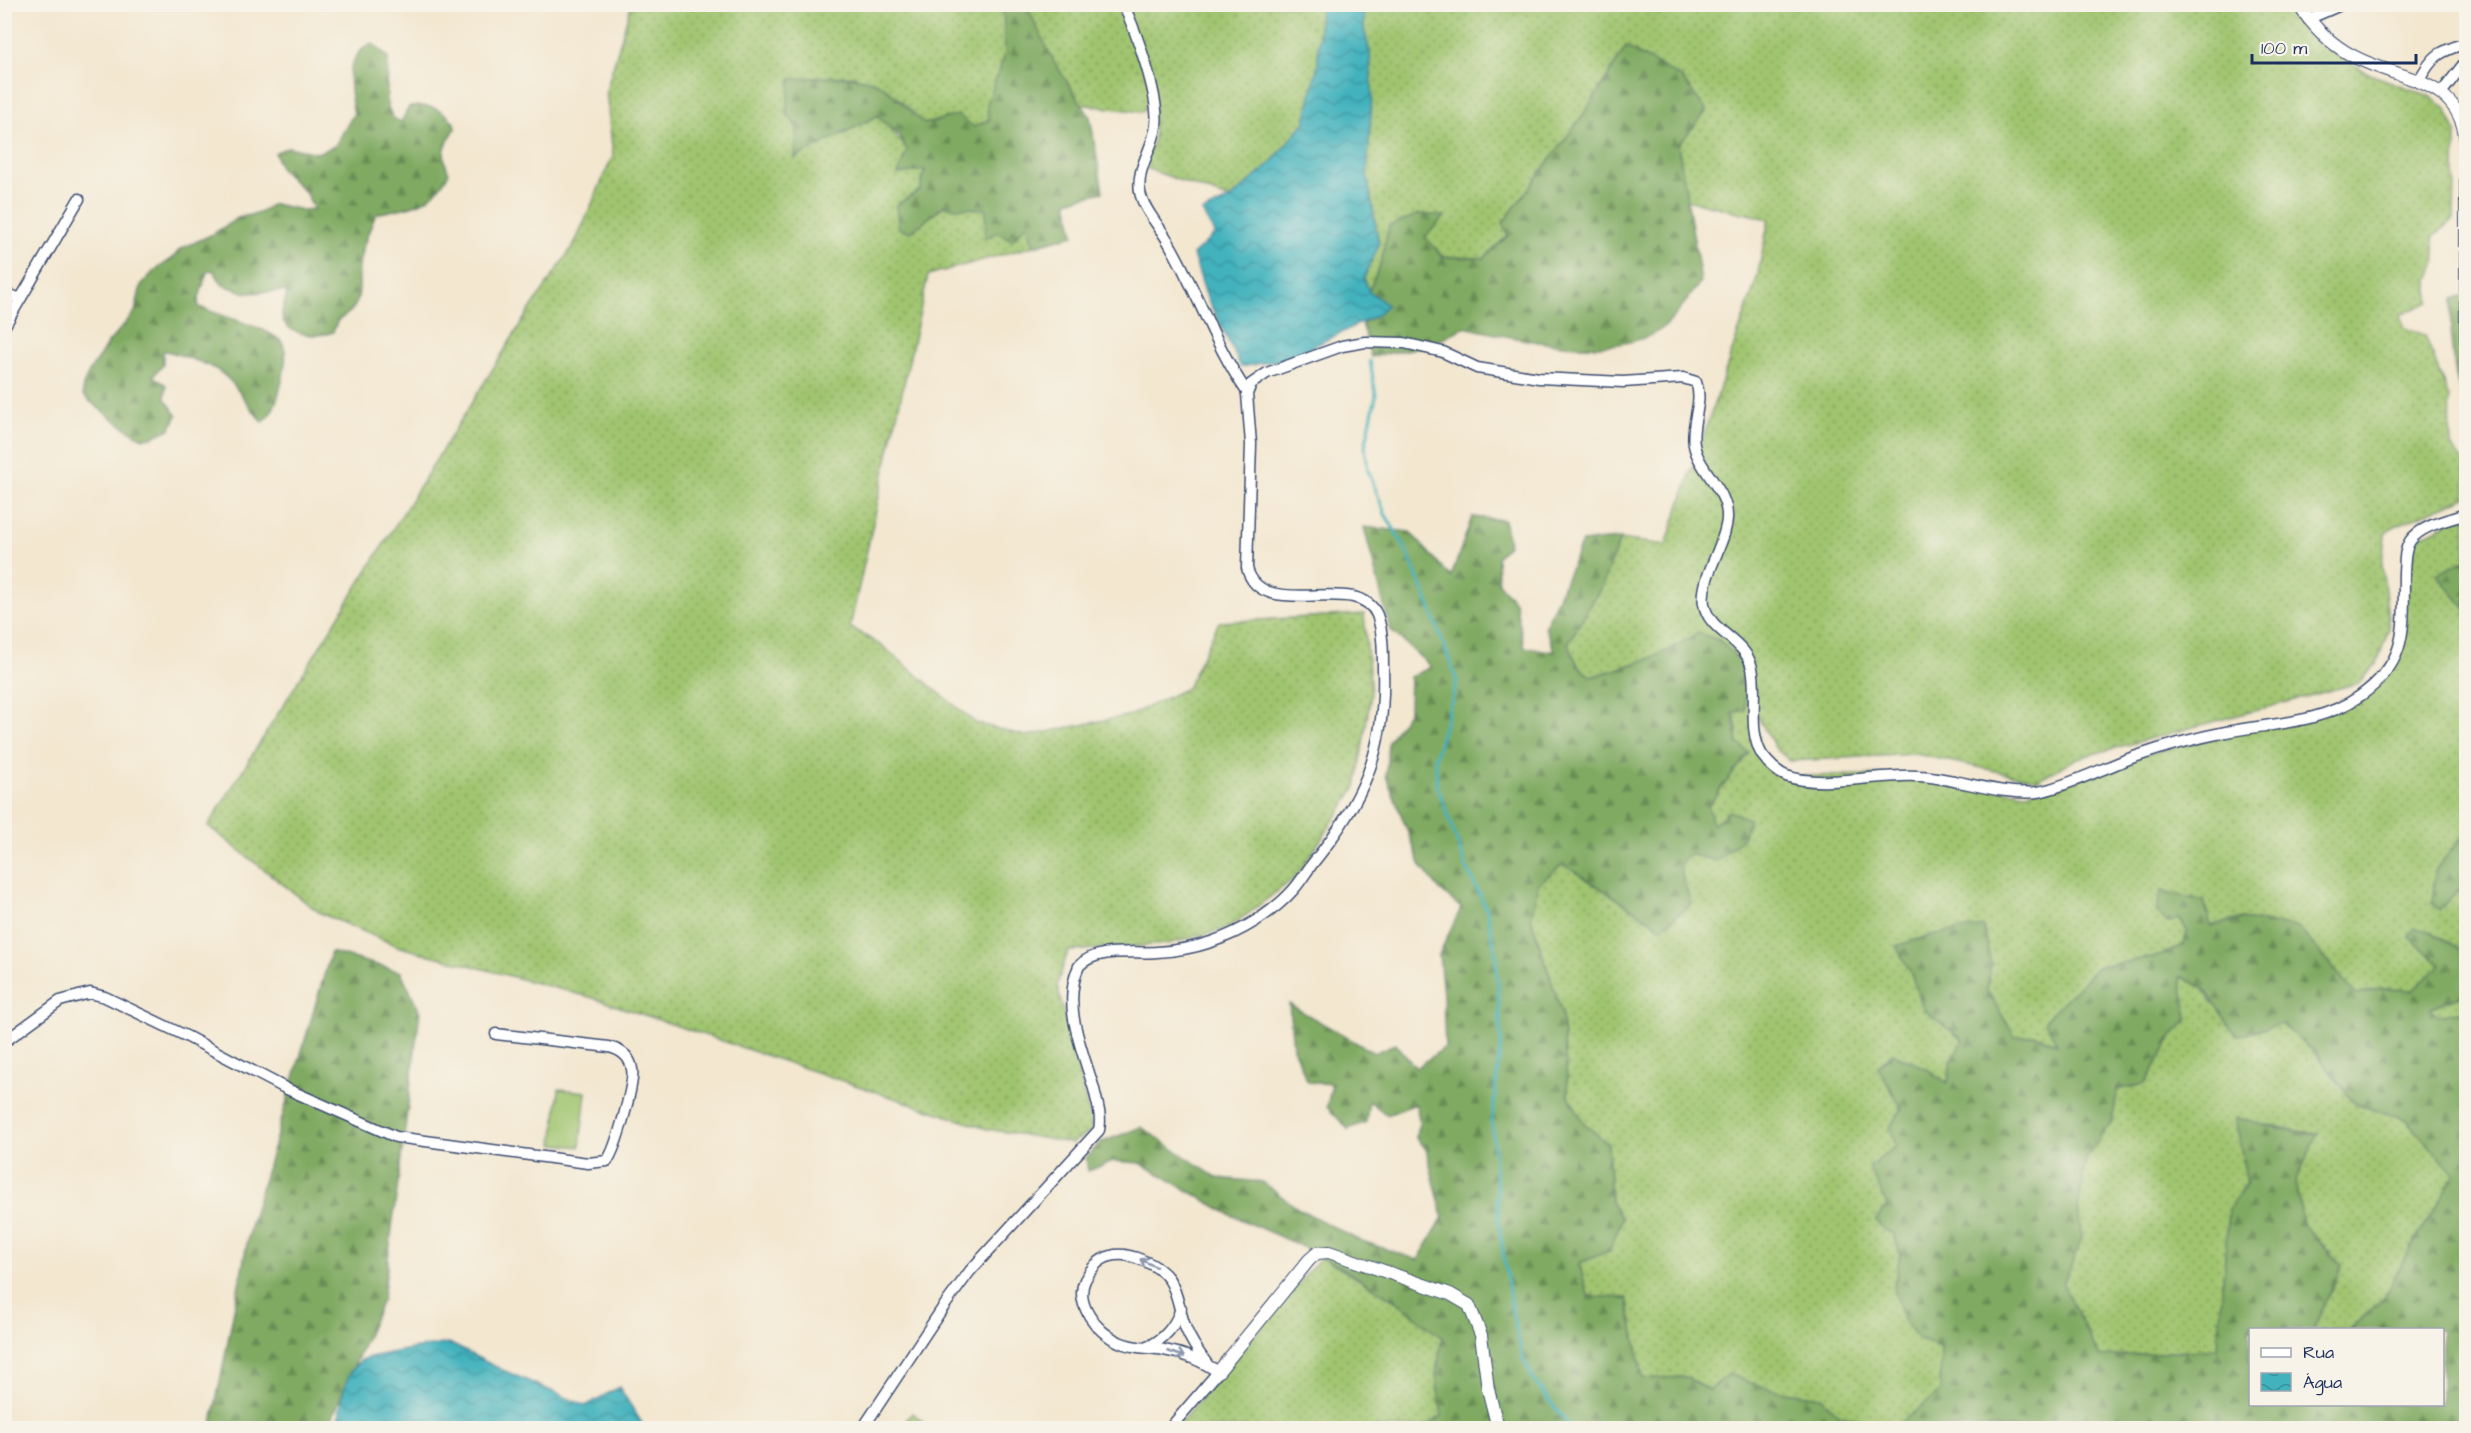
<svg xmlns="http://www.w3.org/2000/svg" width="2471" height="1433" font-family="'Architects Daughter',sans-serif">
<defs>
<pattern id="grass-dots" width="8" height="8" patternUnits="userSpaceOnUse" patternTransform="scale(1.5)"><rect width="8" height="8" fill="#a0c56f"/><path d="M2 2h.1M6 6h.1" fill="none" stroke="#82a05e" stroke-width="1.8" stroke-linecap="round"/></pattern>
<pattern id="forest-firs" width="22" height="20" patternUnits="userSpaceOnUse" patternTransform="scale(1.5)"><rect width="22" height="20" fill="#80aa62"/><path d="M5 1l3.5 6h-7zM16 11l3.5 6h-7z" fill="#688b54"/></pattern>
<pattern id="water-waves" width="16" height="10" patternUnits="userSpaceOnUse" patternTransform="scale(1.5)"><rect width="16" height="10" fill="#42b2bd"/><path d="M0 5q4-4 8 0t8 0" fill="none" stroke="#36919d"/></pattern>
</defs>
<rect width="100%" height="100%" fill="#f7f3e8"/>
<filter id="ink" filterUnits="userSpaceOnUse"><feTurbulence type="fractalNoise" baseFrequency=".0167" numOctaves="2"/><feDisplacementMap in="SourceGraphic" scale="12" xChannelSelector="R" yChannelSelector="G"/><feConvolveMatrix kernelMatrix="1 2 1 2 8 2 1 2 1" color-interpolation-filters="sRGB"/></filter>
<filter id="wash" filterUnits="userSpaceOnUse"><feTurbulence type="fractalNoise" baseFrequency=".008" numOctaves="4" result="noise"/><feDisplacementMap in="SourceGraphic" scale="24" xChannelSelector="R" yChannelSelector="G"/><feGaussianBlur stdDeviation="1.35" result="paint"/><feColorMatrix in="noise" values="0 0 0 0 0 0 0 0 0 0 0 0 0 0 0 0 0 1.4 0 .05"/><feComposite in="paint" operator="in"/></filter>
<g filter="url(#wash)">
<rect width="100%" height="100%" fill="#f3e7d0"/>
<g fill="url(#grass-dots)" stroke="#5e7a66" stroke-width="1.5">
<path d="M631 5H1003L1006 54 998 75 989 119 974 128 958 115 925 124 853 76 791 79 843 135 877 115C896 133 907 150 925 169L911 232 942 207 987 209 997 232 1027 223 1034 246 928 275 850 627 882 646 976 723 1026 736 1131 715 1187 688 1219 622 1364 614 1371 694 1356 787 1296 877 1229 928 1167 944 1068 951 1057 985 1093 1130 1072 1143 987 1129 593 998 400 947 320 913 208 826 527 314 575 243 613 155 606 91Z"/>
<path d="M1026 5H1320L1318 64 1305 122 1270 164 1230 199 1143 167 1154 139 1152 98 1142 112 1079 104 1053 62Z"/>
<path d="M1363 5H2286L2294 18 2317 43 2370 74 2429 96 2446 109 2456 131 2454 219 2433 238 2436 262 2429 280V302L2400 315 2405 328 2425 335 2449 398 2451 446 2463 461 2466 472V497L2395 526 2385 534 2382 564 2389 628 2377 663 2358 683 2078 758 2038 780 1916 754 1790 761 1776 749 1755 712 1761 754 1787 776 1882 775 2027 793 2138 756 2341 709 2394 660 2411 541 2466 514V560L2438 574 2466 609V832L2436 869 2466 898 2463 928 2464 952 2430 931 2409 937 2442 965 2413 990 2382 989 2356 995 2298 927 2241 919 2210 926 2206 914 2180 919 2187 931 2184 945 2159 956 2097 967 2058 1044 2036 1035 2015 1038 1987 990 1991 964 1896 946 1911 973 1924 1010 1963 1040 1951 1062 1948 1084 1927 1069 1878 1067 1902 1109 1890 1127 1896 1146 1883 1229 1894 1234 1900 1254 1894 1289 1919 1340 1941 1347 1940 1392 1896 1427 1839 1415 1821 1397 1784 1392 1750 1383 1729 1374 1709 1390 1686 1377 1643 1379 1627 1299 1588 1296 1579 1263 1609 1251 1622 1219 1611 1202 1608 1144 1583 1122 1568 1094 1562 1014 1531 918 1538 884 1563 864H1679L1689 853 1717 860 1743 838 1748 819 1713 825 1707 806C1721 789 1734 767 1737 744 1742 714 1710 660 1698 632 1667 656 1628 666 1591 677L1578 666 1568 643 1602 586 1620 539 1666 545 1757 278 1769 219 1686 200 1678 145 1626 47 1584 114 1503 223 1508 235 1484 258 1443 257 1425 237 1445 216 1389 226 1381 262 1369 291 1364 278 1379 244 1367 175 1372 94 1370 53 1364 29Z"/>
<path d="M2179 977 2203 987 2211 1002 2281 1024 2316 1053 2355 1104 2406 1119 2456 1175 2406 1255 2385 1297 2350 1329H2313L2342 1266 2303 1224 2295 1182 2317 1135 2236 1118 2247 1183 2229 1209 2218 1349 2100 1357 2063 1285 2081 1238 2078 1208 2086 1158 2112 1121 2118 1089 2145 1084 2173 1035 2188 1019Z"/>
<path d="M2466 993V1011L2437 1016 2430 1008Z"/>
<path d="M1321 1257 1402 1305 1442 1338 1436 1375 1442 1416 1423 1428H1176Z"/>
</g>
<g fill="url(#forest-firs)" stroke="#4e6c60" stroke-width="1.5" fill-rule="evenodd">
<path d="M1003 5H1026L1054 62 1090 117 1103 192 1067 201 1074 235 1034 246 1027 224 1012 240 997 232 985 239 986 209 942 207 911 232 898 228 896 205 920 190 925 170 898 174 907 150 899 135 877 116 795 158 797 128 786 112 791 79C815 79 859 72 879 84 895 93 910 112 925 124L958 115 974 127 989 120 987 104 1005 54Z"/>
<path d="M372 43 388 57 387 105 393 118 401 122 409 107C429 105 441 106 454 123L455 129C444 146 440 153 449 173 430 208 411 206 376 214 370 229 363 243 360 259 355 286 369 304 338 320L333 332C318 338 283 336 282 314 282 306 288 299 286 291L247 293 223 285 213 270 207 272 198 301 199 307C216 314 276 330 283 344 288 355 284 370 282 381 278 397 275 411 263 422 247 407 236 381 217 370 208 364 176 353 165 351L163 352V365L153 376 166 385 165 399 177 415 170 429C163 432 152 439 144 438 135 437 90 402 83 395V385L89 372 108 343 135 312 141 285 154 271 173 258 180 249 213 234 238 218 259 213 273 204 303 210 314 209 306 193 280 168 275 153 288 147 317 153 335 146 354 113C348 86 343 58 372 43Z"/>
<path d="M1626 47 1682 78 1707 111 1678 145 1701 281C1691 294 1675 319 1663 328 1613 363 1518 339 1464 327L1431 345 1371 357 1362 323 1377 315 1369 291 1381 262 1389 226 1420 214 1445 216 1425 237 1443 257 1484 258 1508 236 1503 223 1584 114Z"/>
<path d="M2466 294V411C2454 379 2447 333 2453 299Z"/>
<path d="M1472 517 1504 520 1509 544 1497 557 1498 583 1515 602 1524 647 1555 652 1545 627 1582 542 1620 539 1602 586 1568 643 1578 666 1591 677C1628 666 1667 656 1698 632L1720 641 1744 664 1745 710 1733 713 1738 743 1749 753 1708 806 1713 825 1729 811 1749 819 1743 838 1717 861 1689 854 1679 865 1691 904 1662 928 1563 864 1538 884 1531 918 1562 1014 1568 1094 1583 1122 1608 1144 1611 1202 1622 1219 1609 1251 1579 1263 1588 1296 1627 1298 1643 1379 1686 1377 1709 1390 1729 1374 1750 1383 1784 1392 1821 1397 1839 1415 1895 1427 1940 1392 1941 1347 1919 1340 1904 1320 1894 1289 1900 1254 1894 1234 1883 1229 1876 1220 1887 1205 1869 1167 1896 1146 1890 1127 1902 1109 1878 1067 1892 1053 1927 1069 1948 1084 1951 1062 1963 1040 1924 1010 1911 973 1896 946 1935 934 1983 926 1991 964 1987 990 2015 1037 2036 1035 2057 1044 2045 1020 2098 967 2159 956 2184 945 2187 931 2180 919 2167 923 2156 911 2162 891 2204 901 2211 926 2241 919 2298 927 2356 995 2382 989 2413 990 2441 965 2409 937 2414 928 2430 931 2464 952 2463 928 2466 910V993L2430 1008 2438 1016 2466 1011V1428H1423L1442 1416 1436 1375 1442 1338 1402 1305 1339 1266 1305 1248 1229 1214 1140 1163 1113 1161 1088 1171 1086 1158 1100 1143 1141 1127 1217 1178 1262 1182 1299 1209 1356 1239 1418 1260 1443 1217 1426 1149 1416 1137 1420 1124 1416 1104 1387 1115 1369 1101 1366 1122 1348 1129 1327 1107 1332 1084 1308 1082 1293 1048 1289 1004 1374 1053 1395 1044 1416 1068 1445 1047 1443 995 1439 955 1461 908 1440 890 1421 866 1386 776 1388 742 1409 711 1410 677 1431 667 1390 629 1364 527 1410 532 1451 577ZM2180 977 2203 987 2237 1036 2281 1024 2316 1053 2355 1104 2406 1119 2455 1175 2406 1255 2385 1297 2350 1329 2442 1330V1404H2250V1330L2313 1329 2342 1266 2303 1224 2295 1182 2318 1134 2282 1129 2235 1117 2247 1183 2229 1209 2217 1349 2100 1357 2063 1285 2082 1238 2078 1208 2086 1158 2112 1121 2118 1089 2145 1084 2173 1035 2188 1019Z"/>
<path d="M2466 560V609L2437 574Z"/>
<path d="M2466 832V898L2459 889 2439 910 2432 903 2436 869Z"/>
<path d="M331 952 401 972 420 1012 383 1298 328 1428H211L251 1223Z"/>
</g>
<g fill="#a0c56f" stroke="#5e7a66" stroke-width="1.5">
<path d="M559 1089 586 1092 580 1147 553 1144Z"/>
<path d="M913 1413 930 1428H899Z"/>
</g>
<g fill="url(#water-waves)" stroke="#2e708e" stroke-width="1.5">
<path d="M1320 5H1363L1364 29 1370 53 1372 94 1367 175 1379 245 1364 278 1369 291 1387 305 1377 315 1290 358 1241 367 1207 298 1193 255 1215 234 1202 212 1230 199 1270 164 1305 122 1318 64Z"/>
<path d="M449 1343 498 1368 586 1406 619 1387 645 1428H340C338 1409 344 1371 362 1360 372 1354 434 1346 449 1343Z"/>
</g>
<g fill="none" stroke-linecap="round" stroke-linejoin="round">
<path stroke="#42b2bd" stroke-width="3" d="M1370 361 1376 396 1365 447 1368 470 1385 514 1405 548 1430 607 1457 681 1435 758 1437 785 1466 867 1487 910 1496 955 1501 1040 1492 1120 1499 1224 1512 1312 1523 1358 1535 1382 1571 1428"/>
</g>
</g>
<g filter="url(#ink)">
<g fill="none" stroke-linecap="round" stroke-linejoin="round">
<g stroke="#3b4b6f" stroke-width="13">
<g id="minor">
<path d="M1123 4C1136 31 1160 98 1156 126 1153 149 1136 168 1140 192 1143 209 1161 228 1169 243 1197 291 1215 346 1247 392"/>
<path d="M2308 19 2343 4"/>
<path d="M2418 82C2433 55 2438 52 2466 43"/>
<path d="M2442 92 2466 61"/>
<path d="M4 294 20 298"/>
<path d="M4 327 79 199"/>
<path d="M4 1042 60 1001 90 993 105 997 186 1036 287 1089 396 1137 588 1163 607 1161C616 1149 635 1082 632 1069 630 1056 621 1050 609 1047L496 1034"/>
<path d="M1147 1347C1164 1340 1176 1325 1181 1308"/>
<path d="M863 1428 942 1309 970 1271 1099 1130C1102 1116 1097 1103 1094 1089 1083 1051 1061 1005 1079 966 1096 947 1134 954 1157 952 1175 951 1193 948 1211 942 1241 932 1273 913 1294 889 1301 881 1306 872 1313 863 1363 801 1386 751 1383 669 1383 652 1383 631 1377 615 1358 570 1261 624 1247 568L1251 444 1247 394 1251 384 1267 373 1342 346 1365 342 1404 343 1443 352 1477 368 1539 378 1623 382 1683 378 1696 382C1704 403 1690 423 1694 445 1699 471 1729 491 1727 519 1725 546 1700 578 1704 604 1709 633 1745 638 1752 668 1758 695 1747 730 1762 755 1768 763 1777 772 1786 776 1823 789 1879 773 1919 776 1959 778 1999 796 2038 792 2063 788 2108 766 2134 757 2163 747 2195 738 2226 732 2272 723 2320 724 2360 696 2410 661 2403 626 2404 572 2405 562 2404 550 2410 541 2421 525 2449 520 2466 514"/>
<path d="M1170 1428 1218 1372C1203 1361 1182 1353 1164 1350 1149 1347 1133 1349 1119 1342 1097 1332 1074 1304 1085 1280 1091 1269 1098 1259 1111 1256 1121 1253 1132 1256 1142 1260 1180 1275 1174 1297 1186 1329 1191 1342 1199 1353 1207 1364"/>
</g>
</g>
<g stroke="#3b4b6f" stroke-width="14">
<g id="tertiary">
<path d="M2298 4C2312 25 2329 43 2351 55 2397 81 2460 76 2466 142"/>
<path d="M2466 148V340"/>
<path d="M1218 1372 1309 1260 1317 1253 1329 1252 1450 1294 1469 1305 1481 1335 1488 1389 1498 1428"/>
</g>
</g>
<use href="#minor" stroke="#fff" stroke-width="10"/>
<use href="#tertiary" stroke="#fff" stroke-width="12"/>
</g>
<defs><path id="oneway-shaft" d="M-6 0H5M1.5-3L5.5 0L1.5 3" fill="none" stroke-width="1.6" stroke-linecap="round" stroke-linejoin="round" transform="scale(1.5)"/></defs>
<g stroke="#8d97ae">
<use href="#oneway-shaft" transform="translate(1148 1263) rotate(-155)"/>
<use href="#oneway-shaft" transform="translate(1176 1354) rotate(19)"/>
</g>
</g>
<rect width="2471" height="1433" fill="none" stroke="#f7f3e8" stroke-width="24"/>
<rect x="2249" y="1328" width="195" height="78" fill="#f7f3e8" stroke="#9fa5b1" stroke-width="1.5"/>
<rect x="2261" y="1348" width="30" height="9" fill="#ffffff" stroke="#9fa5b1" stroke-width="1.5"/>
<text x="2303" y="1358" font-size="18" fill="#1b2f5e">Rua</text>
<rect x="2261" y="1373" width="30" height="18" fill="url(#water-waves)" stroke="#9fa5b1" stroke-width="1.5"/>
<text x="2303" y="1388" font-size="18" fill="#1b2f5e">Água</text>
<path d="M2252 54v9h164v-9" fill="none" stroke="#1b2f5e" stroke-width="3"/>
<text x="2261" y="54" font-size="18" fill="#1b2f5e" stroke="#f7f3e8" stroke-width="4.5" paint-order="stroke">100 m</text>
</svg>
